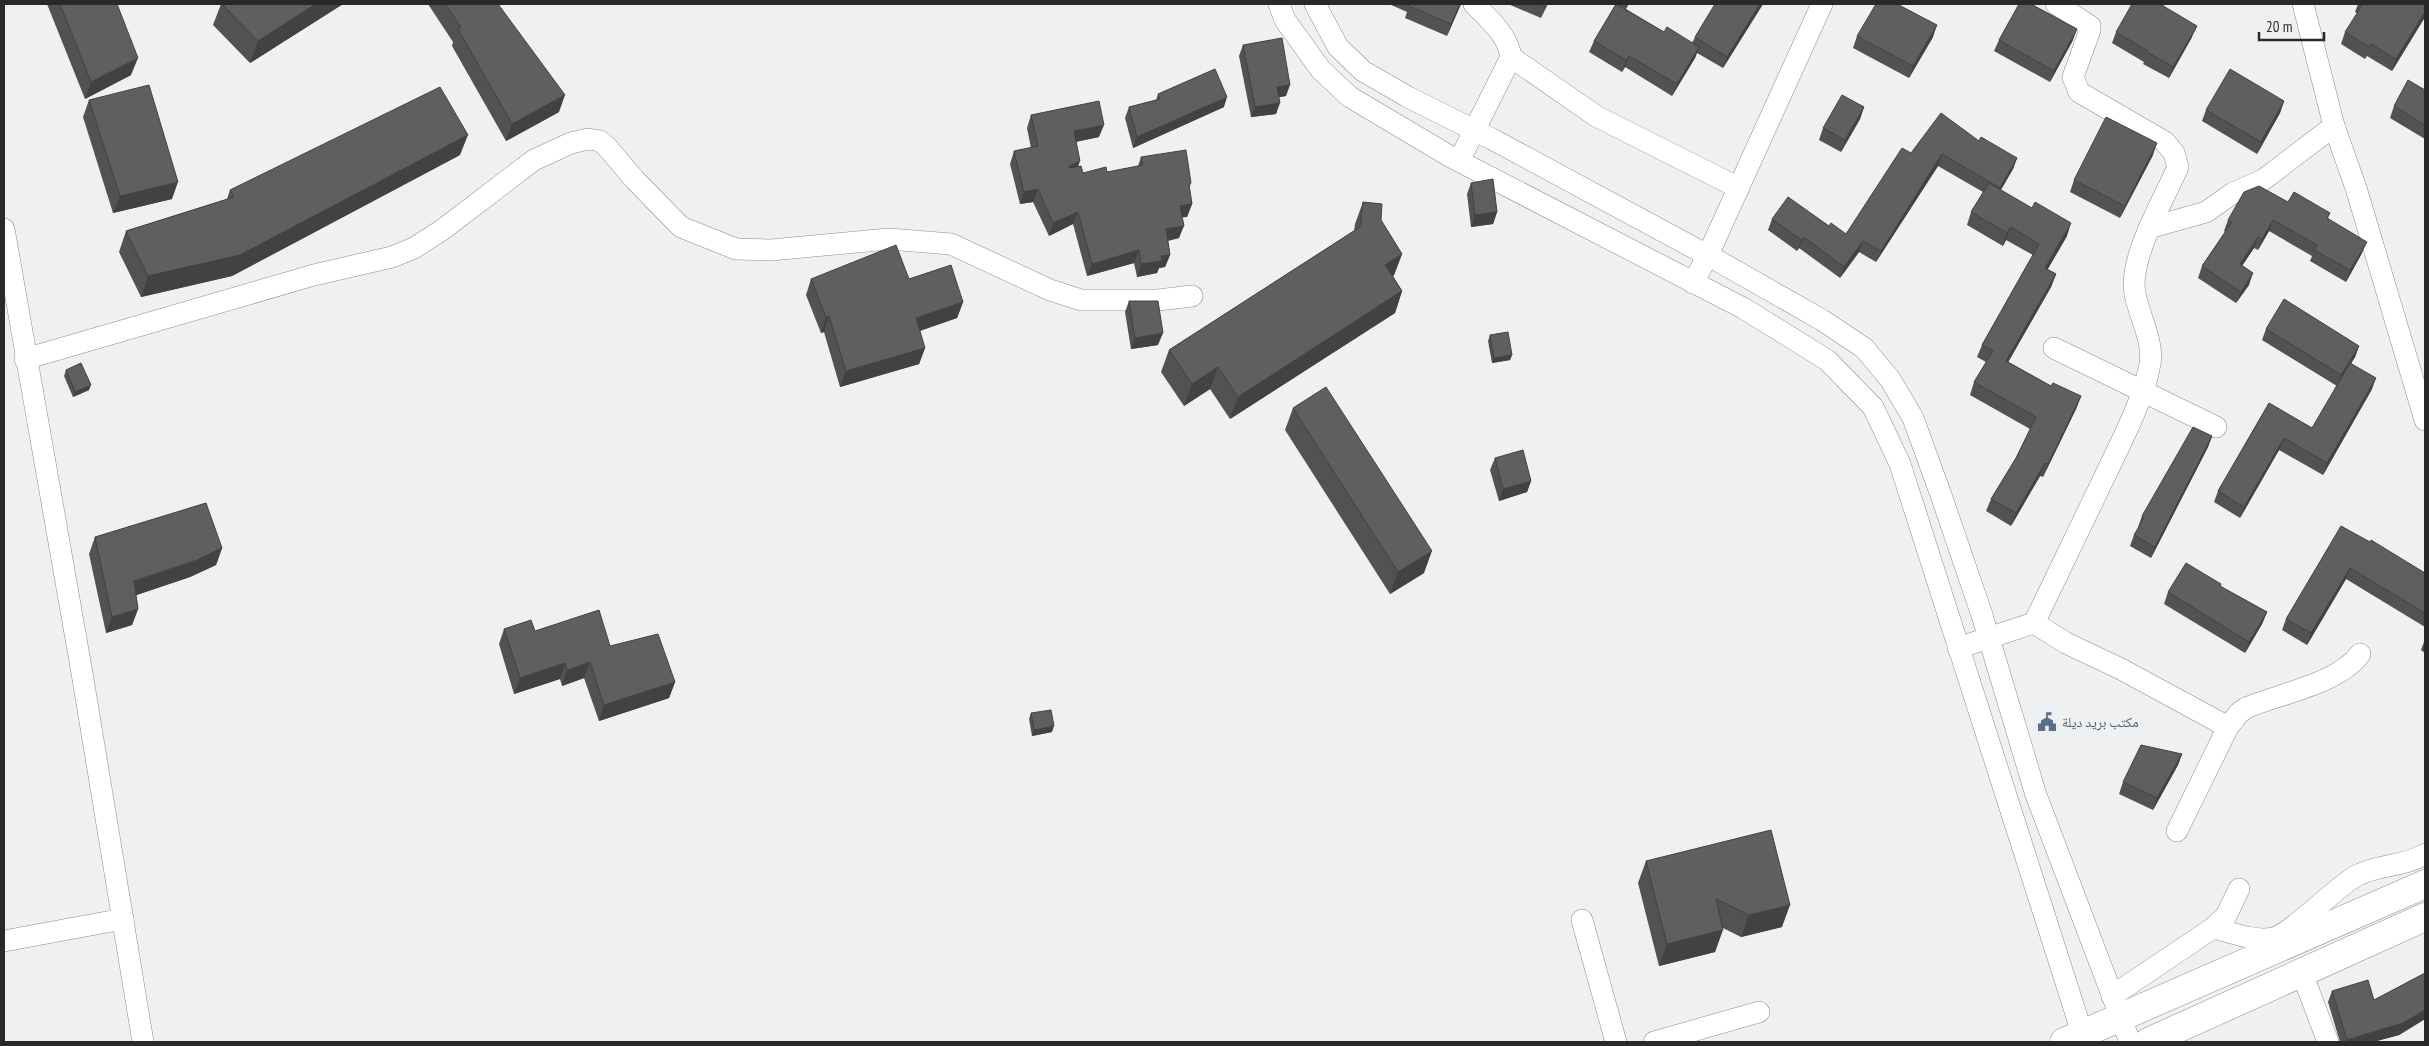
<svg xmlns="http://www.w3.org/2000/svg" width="2429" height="1046" font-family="'PT Sans Narrow','Noto Naskh Arabic',sans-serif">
<rect width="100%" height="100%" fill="#eff0f1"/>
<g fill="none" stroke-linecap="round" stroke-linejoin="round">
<g stroke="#8b8d8d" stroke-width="22">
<g id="minor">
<path d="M1279 4 1285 20 1321 70 1350 97 1451 157 1743 308 1827 360 1873 407 1900 464 2085 1042"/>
<path d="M1315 4 1338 47 1363 71 1408 97 1492 139 1720 262 1822 320 1864 348 1890 379 1913 418 1941 495 1982 615 2036 795 2130 1042"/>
<path d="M2303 4 2334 126 2356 188 2425 420"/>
<path d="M1511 57 1596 116 1739 188"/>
<path d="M1459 161 1511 57C1508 35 1489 19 1474 4"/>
<path d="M2149 228 2206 212 2233 193 2263 180 2334 126"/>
<path d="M4 229 82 673 143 1042"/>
<path d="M1693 283 1708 255 1822 4"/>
<path d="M2054 348 2216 427"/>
<path d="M25 359 314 275 392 257 414 248 442 230 534 160 571 143 588 139 600 141 607 147 635 180 681 227 736 249 771 250 889 239 951 244 1050 290 1081 300H1158L1192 296"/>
<path d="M2034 623C2058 574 2081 525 2105 476 2120 444 2144 399 2150 364 2154 341 2139 316 2135 294 2128 259 2164 199 2178 167L2174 153 2165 142 2079 92 2073 77 2090 30V26L2056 4"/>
<path d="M1958 648 2034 623 2066 643 2121 669 2228 727 2177 831"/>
<path d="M2228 727 2239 713 2246 708C2281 693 2338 684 2360 654"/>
<path d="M1582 920 1616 1042"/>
<path d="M2213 928C2231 932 2254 942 2273 938 2292 934 2333 889 2356 876 2378 864 2404 867 2425 854"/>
<path d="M4 941 123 919"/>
<path d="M2302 973 2328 1042"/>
<path d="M2112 996 2213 928 2226 916 2239 889"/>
<path d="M1654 1042 1759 1012"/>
</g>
</g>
<g stroke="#8b8d8d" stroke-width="29">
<g id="major">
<path d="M2064 1042 2425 884"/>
<path d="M2148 1042 2425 917"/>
</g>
</g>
<use href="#minor" stroke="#fff" stroke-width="21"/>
<use href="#major" stroke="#fff" stroke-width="28"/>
</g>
<g fill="#525253">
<path d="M47 4H117L131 75 85 99Z"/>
<path d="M221 4H343L250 63 213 25Z"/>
<path d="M428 4H498L559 112 506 141 452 46 453 42Z"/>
<path d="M1389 4H1461L1447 36 1405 18 1407 12Z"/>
<path d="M1508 4H1548L1541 18Z"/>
<path d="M1614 4H1629L1626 9 1664 32 1692 43 1695 37 1763 4 1723 68 1697 53 1695 58 1672 96 1625 67 1622 72 1589 52 1594 41 1616 5Z"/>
<path d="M2358 4H2425V17L2392 71 2367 56 2365 59 2341 44 2345 32 2357 13 2355 12Z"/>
<path d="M2116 32 2192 37 2169 78 2143 64 2144 62 2112 43Z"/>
<path d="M1857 36 1933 37 1909 78 1853 48Z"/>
<path d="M1999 40H2073L2050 82 1994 51Z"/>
<path d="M1243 45 1286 96 1279 97 1276 114 1251 117 1239 56Z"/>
<path d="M2425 90V139L2390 118 2394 106Z"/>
<path d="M1158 94 1224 107 1133 148 1125 118 1129 107 1156 100Z"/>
<path d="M89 100 172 199 113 213 83 117Z"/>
<path d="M2284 101 2280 113 2257 154 2202 121 2206 110Z"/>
<path d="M1864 107 1860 119 1841 152 1819 140 1823 128Z"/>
<path d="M1031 115 1099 137 1076 142 1078 167 1083 173 1107 172 1138 166 1141 157 1191 183 1189 189 1192 204 1187 217H1182L1179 238 1168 241 1170 255 1165 267 1159 268 1157 273 1137 277 1134 263 1087 276 1073 224 1049 236 1033 202 1020 204 1010 164 1014 151 1031 148 1027 128Z"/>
<path d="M1979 141 2017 158 2013 169 2001 190 2067 236 2047 269 2056 274 2051 287 2008 362 2051 386 2081 396 2076 409 2043 477 2040 476 2011 526 1986 511 1991 499 2016 458 2030 429 1970 395 1974 382 1986 362 1977 357 1982 345 2033 255 2006 240 2003 246 1967 225 1971 212 1983 192 1938 166 1876 262 1859 252 1840 278 1799 248 1797 251 1768 230 1772 219 1829 226 1846 234 1911 153Z"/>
<path d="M460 155 232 276 141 297 119 252 126 231 227 199 230 190Z"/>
<path d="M2153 155 2120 218 2070 192 2074 180Z"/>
<path d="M1471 183 1497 212 1493 224 1471 227 1467 194Z"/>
<path d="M1363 202 1381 220 1402 254 1394 275 1393 276 1402 291 1395 313 1230 419 1210 389 1184 406 1161 372 1169 350 1354 231 1355 224Z"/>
<path d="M2288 202 2330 213 2328 218 2362 253 2346 282 2310 261 2312 256 2269 231 2258 250 2254 248 2242 266 2249 285 2236 303 2198 278 2202 266 2225 232 2224 231 2228 220Z"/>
<path d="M811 279 963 302 957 318 920 331 925 348 919 364 840 387 824 332 821 333 806 295Z"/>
<path d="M1129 301 1158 345 1131 349 1125 312Z"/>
<path d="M2266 329 2359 346 2355 357 2351 363 2372 389 2323 475 2279 450 2240 518 2214 502 2218 491 2269 403 2312 428 2337 386 2262 340Z"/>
<path d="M1490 335 1512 355 1510 360 1492 363 1488 341Z"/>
<path d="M66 370 89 390 73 397 64 376Z"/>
<path d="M1293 408 1424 573 1390 594 1285 430Z"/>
<path d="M2212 436 2208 447 2151 558 2130 546 2134 535 2139 528 2138 527 2142 516Z"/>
<path d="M1495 458 1531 481 1527 492 1499 501 1490 470Z"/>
<path d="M95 537 222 548 216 565 190 577 136 595 138 609 132 625 106 633 89 554Z"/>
<path d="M2370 542 2425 573V627L2346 579 2307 645 2282 630 2286 619Z"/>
<path d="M2220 586 2267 612 2262 624 2245 653 2164 604 2168 592Z"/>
<path d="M504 629 535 631 610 646 675 682 669 698 599 721 584 678 562 686 560 679 514 694 499 644Z"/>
<path d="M2425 639V653L2421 650Z"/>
<path d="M1031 713 1052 732 1032 736 1029 719Z"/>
<path d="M2182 754 2178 765 2153 810 2119 794 2123 782Z"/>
<path d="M1646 861 1782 927 1741 937 1723 928 1715 952 1659 966 1638 883Z"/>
<path d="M2425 973V1019L2399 1035 2373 1042H2340L2328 1002 2332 991 2374 1000Z"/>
</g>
<g fill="#424243">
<path d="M316 4H343L250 63 258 41Z"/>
<path d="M1460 4H1461L1447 36 1451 24Z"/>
<path d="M1760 4H1763L1723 68 1727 57Z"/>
<path d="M2425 12V17L2392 71 2396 59Z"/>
<path d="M1937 25 1933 37 1909 78 1913 66Z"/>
<path d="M2197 26 2192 37 2169 78 2173 67Z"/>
<path d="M2077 29 2073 40 2050 82 2054 71Z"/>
<path d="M1699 47 1695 58 1672 96 1677 84Z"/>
<path d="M1629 56 1625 67 1622 72 1626 60Z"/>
<path d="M138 58 131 75 85 99 91 82Z"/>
<path d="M1290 85 1286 96 1274 98 1277 87Z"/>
<path d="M565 95 559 112 506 141 512 124Z"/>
<path d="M1227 97 1224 107 1133 148 1137 137Z"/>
<path d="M2284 101 2280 113 2257 154 2261 142Z"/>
<path d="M1280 103 1276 114 1251 117 1255 107Z"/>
<path d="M1864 107 1860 119 1841 152 1845 140Z"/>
<path d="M1104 125 1099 137 1069 143 1074 131Z"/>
<path d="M468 135 460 155 232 276 141 297 148 276Z"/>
<path d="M2157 143 2153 155 2120 218 2125 206Z"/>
<path d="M1942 154 1938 166 1876 262 1881 251Z"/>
<path d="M2017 158 2013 169 1995 199 2000 188Z"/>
<path d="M1080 161 1076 173 1065 178 1069 166Z"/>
<path d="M178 182 172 199 113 213 120 196Z"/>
<path d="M1038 189 1033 202 1020 204 1024 192Z"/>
<path d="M1192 204 1187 217 1175 218 1180 206Z"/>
<path d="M1078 212 1073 224 1049 236 1053 223Z"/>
<path d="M1497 212 1493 224 1471 227 1475 215Z"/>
<path d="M2273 220 2269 231 2258 250 2262 239Z"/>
<path d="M2071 223 2067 236 2041 281 2045 268Z"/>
<path d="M1184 226 1179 238 1161 242 1166 229Z"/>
<path d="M2011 227 2006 240 2003 246 2007 233Z"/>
<path d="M1804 237 1799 248 1797 251 1801 240Z"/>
<path d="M2258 237 2254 248 2235 276 2240 264Z"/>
<path d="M1863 241 1859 252 1840 278 1844 267Z"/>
<path d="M2367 242 2362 253 2346 282 2350 270Z"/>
<path d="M1139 250 1134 263 1087 276 1092 264Z"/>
<path d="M1402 254 1394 275 1377 286 1385 265Z"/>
<path d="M1170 255 1165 267 1159 268 1157 273 1137 277 1141 264 1161 256Z"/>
<path d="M2253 273 2249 285 2236 303 2241 292Z"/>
<path d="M2056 274 2051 287 2002 373 2006 361Z"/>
<path d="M1402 291 1395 313 1230 419 1238 397Z"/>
<path d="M963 302 957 318 910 334 916 318Z"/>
<path d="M829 316 824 332 821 333 826 317Z"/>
<path d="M1163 333 1158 345 1131 349 1135 338Z"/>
<path d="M2359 346 2355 357 2337 387 2341 375Z"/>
<path d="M925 348 919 364 840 387 846 371Z"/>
<path d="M1512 355 1510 360 1492 363 1494 358Z"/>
<path d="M1218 367 1210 389 1184 406 1192 384Z"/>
<path d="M2376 378 2372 389 2323 475 2327 463Z"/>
<path d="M91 385 89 390 73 397 75 392Z"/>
<path d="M2081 396 2076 409 2043 477 2048 464Z"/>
<path d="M2212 436 2208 447 2151 558 2155 547Z"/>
<path d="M2284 438 2279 450 2240 518 2244 507Z"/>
<path d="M2045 463 2040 476 2011 526 2016 513Z"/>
<path d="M1531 481 1527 492 1499 501 1503 489Z"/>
<path d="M222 548 216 565 190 577 128 598 134 581Z"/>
<path d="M1432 551 1424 573 1390 594 1398 572Z"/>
<path d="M2350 568 2346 579 2307 645 2311 633Z"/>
<path d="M138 609 132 625 106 633 112 617Z"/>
<path d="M2267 612 2262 624 2245 653 2249 642Z"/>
<path d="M590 662 584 678 562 686 567 670Z"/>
<path d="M565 663 560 679 514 694 520 678Z"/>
<path d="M675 682 669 698 599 721 604 705Z"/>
<path d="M1054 726 1052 732 1032 736 1034 730Z"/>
<path d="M2182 754 2178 765 2153 810 2157 798Z"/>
<path d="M1790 905 1782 927 1741 937 1749 915Z"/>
<path d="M1723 930 1715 952 1659 966 1667 944Z"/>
<path d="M2425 1010V1019L2399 1035 2373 1042H2346L2347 1040Z"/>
</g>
<g fill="#5f5f60" stroke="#424243">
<path d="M60 4H117L138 58 91 82Z"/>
<path d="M222 4H316L258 41Z"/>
<path d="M445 4H498L565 95 512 124 458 29 461 27Z"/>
<path d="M1410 4H1460L1451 24 1409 6Z"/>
<path d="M1538 4H1547L1545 7Z"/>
<path d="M1616 4 1664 32 1667 27 1699 47 1677 84 1629 56 1626 60 1594 41Z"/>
<path d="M1715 4H1760L1727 57 1695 37Z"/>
<path d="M1876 4H1897L1937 25 1913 66 1857 36Z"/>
<path d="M2019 4H2031L2077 29 2054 71 1999 40Z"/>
<path d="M2132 4H2160L2197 26 2173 67 2147 52 2148 51 2116 32Z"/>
<path d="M2363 4H2425V12L2396 59 2371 44 2369 47 2345 32Z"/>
<path d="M1282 38 1290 85 1277 87 1280 103 1255 107 1243 45Z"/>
<path d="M1215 69 1227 97 1137 137 1129 107 1160 99 1158 94Z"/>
<path d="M2230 69 2284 101 2261 142 2206 110Z"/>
<path d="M2408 80 2425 90V125L2394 106Z"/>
<path d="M149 85 178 182 120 196 89 100Z"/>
<path d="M440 87 468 135 240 255 148 276 126 231 234 197 230 190Z"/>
<path d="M1842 95 1864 107 1845 140 1823 128Z"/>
<path d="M1099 101 1104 125 1074 131 1080 161 1069 166 1070 168 1081 166 1083 173 1106 167 1107 172 1143 165 1141 157 1186 150 1191 183 1189 184 1192 204 1180 206 1184 226 1166 229 1170 255 1161 256 1162 261 1141 264 1139 250 1092 264 1078 212 1053 223 1038 189 1024 192 1014 151 1038 146 1031 115Z"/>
<path d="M1941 113 1979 141 1981 137 2017 158 2000 188 1942 154 1881 251 1863 241 1844 267 1804 237 1801 240 1772 219 1788 197 1829 226 1831 223 1846 234 1902 148 1911 153Z"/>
<path d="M2106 117 2157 143 2125 206 2074 180Z"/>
<path d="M1493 179 1497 212 1475 215 1471 183Z"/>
<path d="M1989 183 2032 208 2035 202 2071 223 2045 268 2056 274 2006 361 2051 386 2053 383 2081 396 2048 464 2045 463 2016 513 1991 499 2016 458 2036 417 1974 382 1993 351 1982 345 2039 244 2011 227 2007 233 1971 212Z"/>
<path d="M2259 186 2288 202 2294 192 2330 213 2327 218 2367 242 2350 270 2314 250 2317 245 2273 220 2262 239 2258 237 2240 264 2253 273 2241 292 2202 266 2232 222 2228 220 2244 192Z"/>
<path d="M1363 202 1382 204 1381 220 1402 254 1385 265 1402 291 1238 397 1218 367 1192 384 1169 350 1360 227Z"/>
<path d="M896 245 909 279 951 265 963 302 916 318 925 348 846 371 829 316 826 317 811 279Z"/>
<path d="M2284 299 2359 346 2341 375 2266 329Z"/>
<path d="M1129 301H1158L1163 333 1135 338Z"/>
<path d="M1508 332 1512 355 1494 358 1490 335Z"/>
<path d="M81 363 91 385 75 392 66 370Z"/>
<path d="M2350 363 2376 378 2327 463 2284 438 2244 507 2218 491 2269 403 2312 428Z"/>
<path d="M1326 387 1432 551 1398 572 1293 408Z"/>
<path d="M2193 427 2212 436 2155 547 2134 535 2144 518 2142 516Z"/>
<path d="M1523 450 1531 481 1503 489 1495 458Z"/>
<path d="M206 503 222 548 197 560 134 581 138 609 112 617 95 537Z"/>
<path d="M2341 526 2370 542 2371 540 2425 573V613L2350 568 2311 633 2286 619Z"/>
<path d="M2186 563 2221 584 2220 586 2267 612 2249 642 2168 592Z"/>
<path d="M599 610 610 646 658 634 675 682 604 705 590 662 567 670 565 663 520 678 504 629 531 620 535 631Z"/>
<path d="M1051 710 1054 726 1034 730 1031 713Z"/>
<path d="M2141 745 2182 754 2157 798 2123 782Z"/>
<path d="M1771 830 1790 905 1749 915 1716 899 1723 930 1667 944 1646 861Z"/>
<path d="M2425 973V1010L2403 1023 2347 1040 2332 991 2368 980 2374 1000Z"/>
</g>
<defs>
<g id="civic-bare" transform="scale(1.5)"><path d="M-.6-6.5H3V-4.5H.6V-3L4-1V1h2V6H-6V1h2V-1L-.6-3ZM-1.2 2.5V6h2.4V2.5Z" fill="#5c6f8a" stroke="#eff0f1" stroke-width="2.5" paint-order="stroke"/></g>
</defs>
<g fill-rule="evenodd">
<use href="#civic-bare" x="2047" y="722"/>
</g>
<g text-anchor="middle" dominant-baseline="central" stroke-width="5" stroke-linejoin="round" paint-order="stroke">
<g font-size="14" fill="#4e5e75" stroke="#eff0f1" text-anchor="start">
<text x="2062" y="722">مكتب بريد ديلة</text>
</g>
</g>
<rect width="2429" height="1046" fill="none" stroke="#282929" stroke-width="10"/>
<path d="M2259 32v8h65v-8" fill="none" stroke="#282929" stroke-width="2.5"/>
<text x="2266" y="32" font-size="15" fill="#282929" stroke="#eff0f1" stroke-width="4" paint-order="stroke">20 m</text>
</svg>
